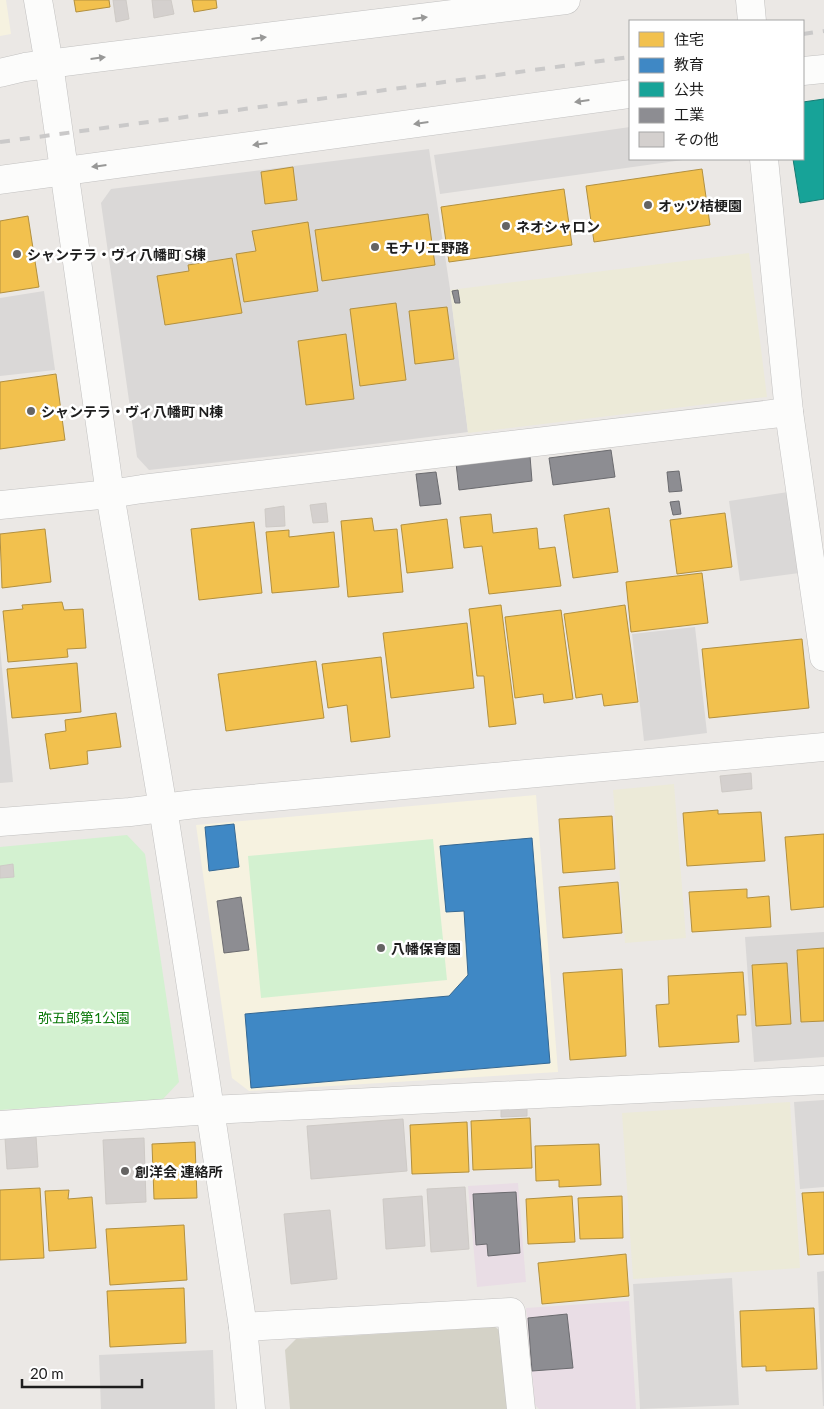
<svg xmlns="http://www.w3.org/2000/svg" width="824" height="1409" font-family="Lato,'Noto Sans JP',sans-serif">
<rect width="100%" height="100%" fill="#ebe8e5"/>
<g fill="#dad8d7">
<path d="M630 127V159H690L440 194 434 155Z"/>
<path d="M429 149 450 289 468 432 310 452 149 470 137 457 101 203 111 189Z"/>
<path d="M44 291 55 370 0 376V298Z"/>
<path d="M788 492 799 573 740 581 729 501Z"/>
<path d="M695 627 707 733 644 741 632 634Z"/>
<path d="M0 648 13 782 0 783Z"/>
<path d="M824 932V1057L754 1062 745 937Z"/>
<path d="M824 1100V1187L800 1189 794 1102Z"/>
<path d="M824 1271V1406H823L817 1272Z"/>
<path d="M732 1278 739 1405 640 1409 633 1284Z"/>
<path d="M213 1350 215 1409H101L99 1355Z"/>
</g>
<g fill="#e9dde5">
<path d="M518 1183 526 1282 477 1287 468 1186Z"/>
<path d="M629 1301 636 1409H539L535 1405 526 1308Z"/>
</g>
<g fill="#f6f2e0">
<path d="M0 0H6L11 34 0 36Z"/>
<path d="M536 795 558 1072 249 1091 232 1078 196 825Z"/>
</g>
<path fill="#d4d2c7" d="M495 1327 505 1334 509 1409H290L285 1350 296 1339Z"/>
<g fill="#ecead8">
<path d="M749 253 767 397 468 433 450 290Z"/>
<path d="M674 784 686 938 625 943 613 790Z"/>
<path d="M790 1102 800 1268 633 1279 622 1113Z"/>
</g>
<g fill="#d3f1d0">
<path d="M127 835 145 854 179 1082 162 1100 0 1110V847Z"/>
<path d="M433 839 447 980 261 998 248 856Z"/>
</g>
<g fill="#f2c14e" stroke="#b2903f">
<path d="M74 0H109L110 7 76 12Z"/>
<path d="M192 0H216L217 8 194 12Z"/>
<path d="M293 167 297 200 265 204 261 172Z"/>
<path d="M702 169 710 225 594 242 586 186Z"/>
<path d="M564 189 572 245 449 262 441 207Z"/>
<path d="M428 214 435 265 322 281 315 230Z"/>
<path d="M28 216 39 287 0 293V221Z"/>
<path d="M308 222 318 291 244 302 236 254 256 251 252 231Z"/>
<path d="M232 258 242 313 165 325 157 276 189 271 188 265Z"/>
<path d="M396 303 406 380 360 386 350 309Z"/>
<path d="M447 307 454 359 415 364 409 311Z"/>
<path d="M346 334 354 399 306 405 298 341Z"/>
<path d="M56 374 65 440 0 449V382Z"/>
<path d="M609 508 618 572 573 578 564 515Z"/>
<path d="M725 513 732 567 677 574 670 520Z"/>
<path d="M491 514 493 533 537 528 539 549 555 547 561 586 489 594 482 546 464 548 460 517Z"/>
<path d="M372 518 374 531 397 529 403 592 348 597 341 521Z"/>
<path d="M447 519 453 568 407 573 401 525Z"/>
<path d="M254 522 262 593 199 600 191 529Z"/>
<path d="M45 529 51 582 2 588 0 534Z"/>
<path d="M289 530V537L334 532 339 587 272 593 266 532Z"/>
<path d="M702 573 708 623 631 632 626 582Z"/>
<path d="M62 602 64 610 83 609 86 648 67 649 68 657 8 662 3 611 23 609 22 605Z"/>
<path d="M501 605 516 724 489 727 484 676H477L469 609Z"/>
<path d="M625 605 638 702 604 706 602 694 576 698 564 614Z"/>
<path d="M561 610 573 699 544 703 543 694 515 698 505 617Z"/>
<path d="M467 623 474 688 391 698 383 633Z"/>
<path d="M802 639 809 708 709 718 702 649Z"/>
<path d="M381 657 390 737 351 742 347 705 328 708 322 664Z"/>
<path d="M316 661 324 718 226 731 218 674Z"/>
<path d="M77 663 81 712 12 718 7 669Z"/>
<path d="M116 713 121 747 87 751 88 764 50 769 45 734 66 731 65 720Z"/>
<path d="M718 810V814L761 812 765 861 687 866 683 813Z"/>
<path d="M612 816 615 869 563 873 559 819Z"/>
<path d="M824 834V907L791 910 785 837Z"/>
<path d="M618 882 622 933 563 938 559 887Z"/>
<path d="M747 889V898L769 896 771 927 692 932 689 892Z"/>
<path d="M824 948V1021L801 1022 797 950Z"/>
<path d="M787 963 791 1024 756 1026 752 965Z"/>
<path d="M622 969 626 1056 570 1060 563 973Z"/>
<path d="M743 972 746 1015H737L739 1042 659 1047 656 1005 669 1004 668 976Z"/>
<path d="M530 1118 532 1168 473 1170 471 1121Z"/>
<path d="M467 1122 469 1172 412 1174 410 1125Z"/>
<path d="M195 1142 197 1198 154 1199 152 1144Z"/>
<path d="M599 1144 601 1185 559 1187V1180L536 1181 535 1146Z"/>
<path d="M40 1188 44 1258 0 1260V1190Z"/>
<path d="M69 1190 68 1199 92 1197 96 1248 49 1251 45 1191Z"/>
<path d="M824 1192V1254L808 1255 802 1193Z"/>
<path d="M572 1196 575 1242 528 1244 526 1199Z"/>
<path d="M622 1196 623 1238 580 1239 578 1198Z"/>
<path d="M184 1225 187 1280 110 1285 106 1229Z"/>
<path d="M626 1254 629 1296 542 1304 538 1263Z"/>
<path d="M184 1288 186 1343 110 1347 107 1291Z"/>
<path d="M814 1308 817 1369 766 1371V1366L742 1367 740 1311Z"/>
</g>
<g fill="#3f88c5" stroke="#356893">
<path d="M234 824 239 867 209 871 205 827Z"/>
<path d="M532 838 550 1063 251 1088 245 1014 449 996 468 975 464 911 446 912 440 846Z"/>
</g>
<path fill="#17a398" stroke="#197b73" d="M824 99V199L800 203 793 159H803V102Z"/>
<g fill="#8d8d92" stroke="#6b6b6f">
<path d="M458 290 460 303H455L452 291Z"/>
<path d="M611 450 615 477 553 485 549 458Z"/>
<path d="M530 456 532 481 459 490 456 463Z"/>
<path d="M679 471 682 491 669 492 667 472Z"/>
<path d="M436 472 441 504 420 506 416 474Z"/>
<path d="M679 501 681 514 673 515 670 502Z"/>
<path d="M241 897 249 950 224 953 217 901Z"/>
<path d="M516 1192 520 1253 488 1256 487 1244 476 1245 473 1194Z"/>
<path d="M567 1314 573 1368 532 1371 528 1318Z"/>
</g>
<g fill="#d4d0ce" stroke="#cecac6">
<path d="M113 0H126L129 19 116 22Z"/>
<path d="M152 0H171L174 14 154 18Z"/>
<path d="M326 503 328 522 313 523 310 505Z"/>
<path d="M284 506 285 526 266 527 265 509Z"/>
<path d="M751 773 752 789 722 792 720 776Z"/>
<path d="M13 864 14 877 0 878V866Z"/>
<path d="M527 1104V1116L501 1117V1105Z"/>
<path d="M403 1119 407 1171 311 1179 307 1126Z"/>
<path d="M36 1136 38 1167 7 1169 5 1138Z"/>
<path d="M144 1138 146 1202 106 1204 103 1140Z"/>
<path d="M465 1187 469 1249 431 1252 427 1189Z"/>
<path d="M422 1196 425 1246 386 1249 383 1199Z"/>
<path d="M330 1210 337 1279 291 1284 284 1214Z"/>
</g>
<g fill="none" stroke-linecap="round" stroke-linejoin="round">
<g stroke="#c2c1c0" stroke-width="29">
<g id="minor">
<path d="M750 0 752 21"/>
<path d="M803 71 824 69"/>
<path d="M0 73 25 67 87 59 566 0"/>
<path d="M764 159 789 412 824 657"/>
<path d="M0 180 630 94"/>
<path d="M0 505 110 494 142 489 789 412"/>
<path d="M0 1125 210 1110 824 1080"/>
<path d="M243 1327 511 1312 521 1409"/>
</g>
</g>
<g stroke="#c2c1c0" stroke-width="29">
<g id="tertiary">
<path d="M38 0 49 64 110 494 163 808 204 1070 243 1327 251 1409"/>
<path d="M0 822 130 812 195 804 824 747"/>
</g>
</g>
<use href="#minor" stroke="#fcfcfb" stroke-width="28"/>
<use href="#tertiary" stroke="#fcfcfb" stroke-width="28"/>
<g stroke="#cac9c9" stroke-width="4" stroke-dasharray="10 10" stroke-linecap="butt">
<path d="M803 34 824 31"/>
<path d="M0 142 630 57"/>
</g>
</g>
<defs><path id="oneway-solid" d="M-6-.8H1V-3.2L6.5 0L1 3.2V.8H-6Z" transform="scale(1.25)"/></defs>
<g fill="#989897">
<use href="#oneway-solid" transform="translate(420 18) rotate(-7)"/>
<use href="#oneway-solid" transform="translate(259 38) rotate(-7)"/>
<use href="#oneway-solid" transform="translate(98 58) rotate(-7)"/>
<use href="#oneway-solid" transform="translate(582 101) rotate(172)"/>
<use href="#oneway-solid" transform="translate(421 123) rotate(172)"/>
<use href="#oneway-solid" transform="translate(260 144) rotate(172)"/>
<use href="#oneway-solid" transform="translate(99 166) rotate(173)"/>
</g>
<g fill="#656463" stroke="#fff" stroke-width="2">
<circle cx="648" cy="205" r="5"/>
<circle cx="506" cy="226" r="5"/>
<circle cx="375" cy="247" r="5"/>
<circle cx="17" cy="254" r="5"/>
<circle cx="31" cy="411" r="5"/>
<circle cx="381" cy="948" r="5"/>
<circle cx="125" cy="1171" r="5"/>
</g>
<g text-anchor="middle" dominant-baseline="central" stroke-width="5" stroke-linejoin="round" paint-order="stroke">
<g font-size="14" font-weight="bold" fill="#1d1d1d" stroke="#fff" text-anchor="start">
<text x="658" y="205">オッツ桔梗園</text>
<text x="516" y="226">ネオシャロン</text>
<text x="385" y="247">モナリエ野路</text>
<text x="27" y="254">シャンテラ・ヴィ八幡町 S棟</text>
<text x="41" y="411">シャンテラ・ヴィ八幡町 N棟</text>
<text x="391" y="948">八幡保育園</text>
<text x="135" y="1171">創洋会 連絡所</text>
</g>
<g font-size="14" fill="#0d7a0c" stroke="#fff">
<text x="84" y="1017">弥五郎第1公園</text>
</g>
</g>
<rect x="629" y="20" width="175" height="140" fill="#ffffff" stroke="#a5a5a5"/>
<rect x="639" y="32" width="25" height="15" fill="#f2c14e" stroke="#a5a5a5"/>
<text x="674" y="45" font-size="15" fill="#1d1d1d">住宅</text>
<rect x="639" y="58" width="25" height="15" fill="#3f88c5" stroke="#a5a5a5"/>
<text x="674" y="70" font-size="15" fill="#1d1d1d">教育</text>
<rect x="639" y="82" width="25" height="15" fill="#17a398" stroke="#a5a5a5"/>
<text x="674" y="95" font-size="15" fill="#1d1d1d">公共</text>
<rect x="639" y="108" width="25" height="15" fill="#8d8d92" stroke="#a5a5a5"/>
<text x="674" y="120" font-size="15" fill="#1d1d1d">工業</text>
<rect x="639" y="132" width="25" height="15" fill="#d4d0ce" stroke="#a5a5a5"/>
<text x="674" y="145" font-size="15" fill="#1d1d1d">その他</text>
<path d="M22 1379v8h120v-8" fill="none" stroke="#1d1d1d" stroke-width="2.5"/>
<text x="30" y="1379" font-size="15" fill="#1d1d1d" stroke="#ffffff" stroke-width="4" paint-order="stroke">20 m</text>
</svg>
